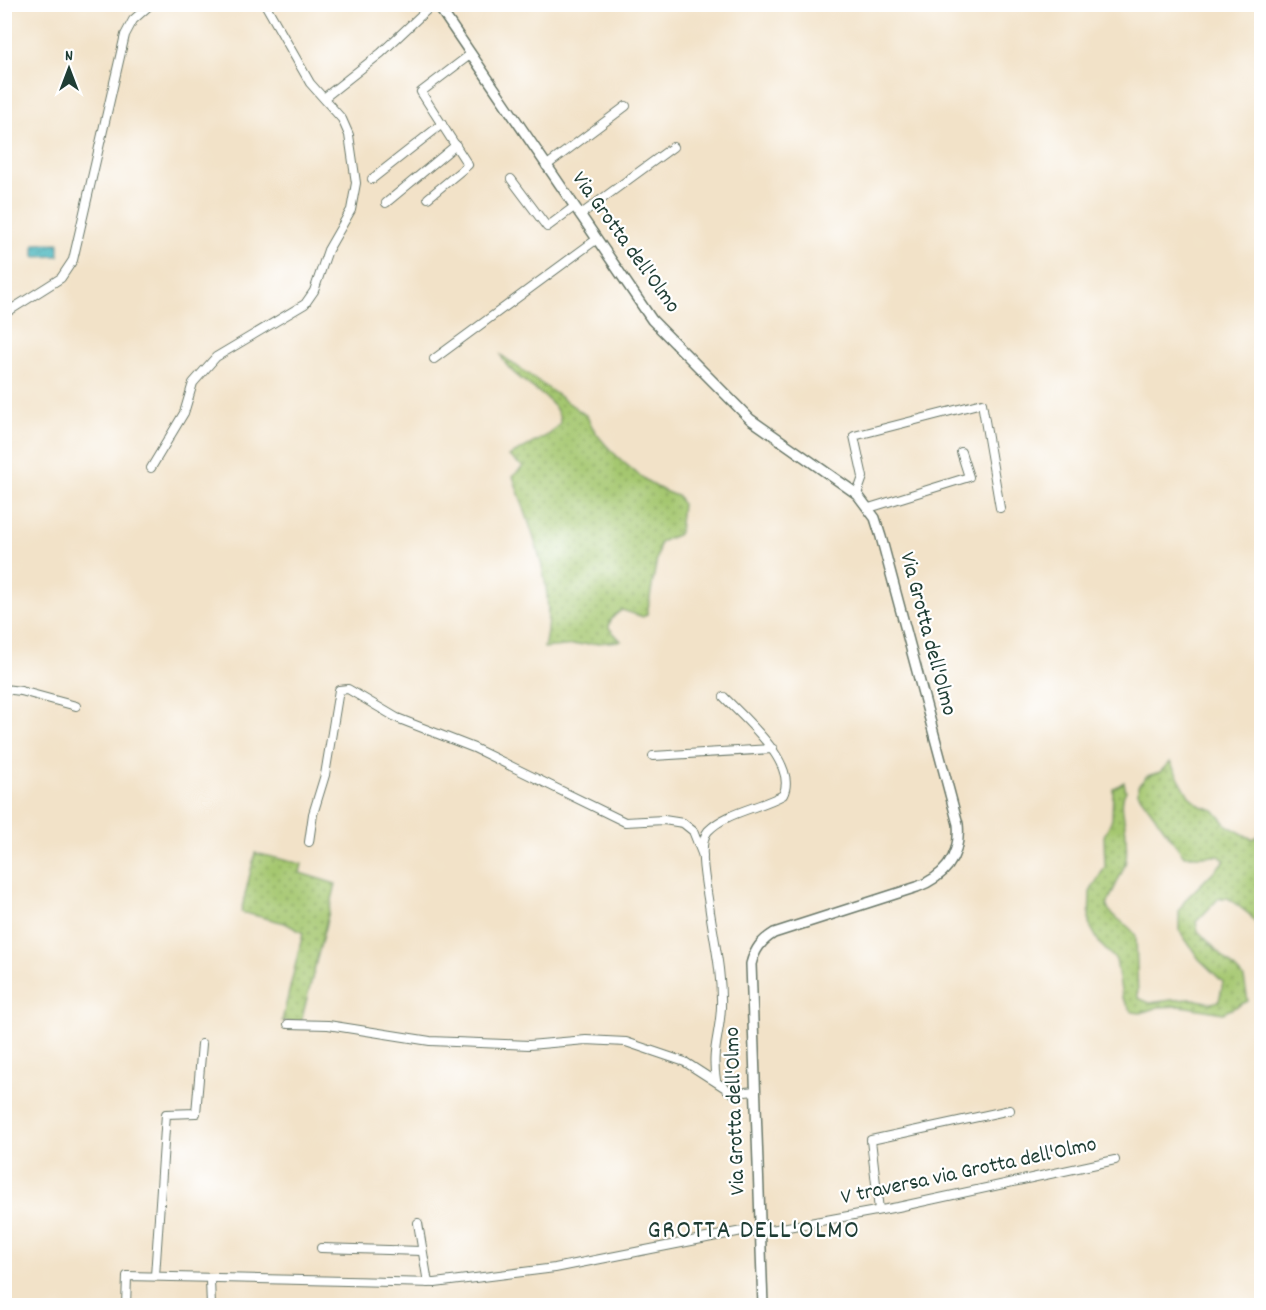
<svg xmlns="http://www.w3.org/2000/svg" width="1266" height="1310" font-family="Dekko,sans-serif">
<defs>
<pattern id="grass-dots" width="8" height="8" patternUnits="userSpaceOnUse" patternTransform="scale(1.5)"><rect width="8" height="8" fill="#a5c770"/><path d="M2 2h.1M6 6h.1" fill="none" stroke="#86a35d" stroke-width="1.8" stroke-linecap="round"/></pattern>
<pattern id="water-waves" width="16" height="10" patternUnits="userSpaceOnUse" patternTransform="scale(1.5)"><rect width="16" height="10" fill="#43b3bb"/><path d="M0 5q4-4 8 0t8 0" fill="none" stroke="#379399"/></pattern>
</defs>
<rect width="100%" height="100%" fill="#fff"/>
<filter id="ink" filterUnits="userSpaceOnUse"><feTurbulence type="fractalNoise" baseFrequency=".0167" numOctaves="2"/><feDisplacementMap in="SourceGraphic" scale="12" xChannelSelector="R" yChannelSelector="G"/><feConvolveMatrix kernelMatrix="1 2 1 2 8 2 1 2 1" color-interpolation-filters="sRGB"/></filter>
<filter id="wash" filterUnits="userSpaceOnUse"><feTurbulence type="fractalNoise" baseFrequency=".008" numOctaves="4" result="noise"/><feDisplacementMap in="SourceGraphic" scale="24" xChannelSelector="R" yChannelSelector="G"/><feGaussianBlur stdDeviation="1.35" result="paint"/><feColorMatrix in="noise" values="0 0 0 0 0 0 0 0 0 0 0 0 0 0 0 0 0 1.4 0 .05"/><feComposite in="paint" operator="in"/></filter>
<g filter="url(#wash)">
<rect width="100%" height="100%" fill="#f2e2c8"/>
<g fill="url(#grass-dots)" stroke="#628252" stroke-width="1.5">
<path d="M501 355 587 416C597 444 649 489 678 496L682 504 679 534 660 542 647 614 643 617 622 610C615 615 609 619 609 628L621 641 544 648C558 587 531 533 513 476L523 467 509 456 550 434 560 423C561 395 511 383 501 355Z"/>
<path d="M1170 762 1189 796 1201 806 1214 810 1228 826 1252 839 1261 835V931L1250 915 1228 898H1219L1196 922 1198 931 1244 978 1248 1001 1223 1013 1181 1006 1158 1007 1141 1013 1132 1012 1122 997 1116 960 1100 944 1089 924 1090 892 1105 867 1104 836 1112 819 1113 789 1124 782 1126 791C1118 803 1126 820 1126 836 1126 844 1128 856 1125 864 1120 879 1111 892 1107 907 1114 920 1129 923 1136 936L1138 998 1150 1003 1171 1000 1192 999 1212 1003 1219 1001 1223 982 1199 959 1179 930V910L1186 899 1225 860 1219 856H1184L1138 793V786L1147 776 1160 772Z"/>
<path d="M255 853 302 864 300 873 336 884 301 1022 282 1021 303 933 285 923 241 912Z"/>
</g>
<path fill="url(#water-waves)" stroke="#317878" stroke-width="1.5" d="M59 243V256L34 257V244Z"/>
</g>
<g filter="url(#ink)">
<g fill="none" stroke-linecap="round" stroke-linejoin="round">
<g stroke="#697768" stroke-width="10">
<g id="minor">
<path d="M324 98 381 53 433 4"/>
<path d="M546 166 626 106"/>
<path d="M372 179 442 124"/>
<path d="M511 179 547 227 574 207"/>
<path d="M428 198 468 165 421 92 471 54"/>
<path d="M386 203 456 145"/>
<path d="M580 215 673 147"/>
<path d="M4 314 61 278 73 260 125 35 133 20 151 4"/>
<path d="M434 359 597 239"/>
<path d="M151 468 184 413 193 383 216 357 305 304 314 291 328 250 351 210 356 183 349 135 342 119 310 83 265 4"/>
<path d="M857 494 863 477 854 436 982 403 1000 508"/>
<path d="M869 508 969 477 961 452"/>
<path d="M4 689 21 691 76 706"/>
<path d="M653 756 773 749"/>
<path d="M309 842 313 814 325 775 339 690 348 689 397 718 474 748 625 822 664 820 683 823 693 831 703 856"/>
<path d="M288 1024 328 1025 430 1041 529 1045 586 1040 626 1042 685 1062 733 1093 756 1091"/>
<path d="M716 1080C711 1050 720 1035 721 1007 722 975 715 944 710 912 708 894 696 844 708 831 726 812 760 808 783 795 799 764 743 717 724 697"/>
<path d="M879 1210 871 1140 1010 1110"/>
<path d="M418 1223 428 1283"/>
<path d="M321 1248 422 1251"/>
<path d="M155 1276 166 1114 196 1113 202 1044"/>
<path d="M210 1280 211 1306"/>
<path d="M1161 1305V1306"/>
<path d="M126 1306 127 1276 435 1283 555 1268 742 1231 760 1232 898 1207 1115 1160"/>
</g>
</g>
<g stroke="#697768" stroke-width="12">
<path id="tertiary" d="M437 4 652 320 750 419 857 494 875 518 881 537 958 824C961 856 946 876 917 887L774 933C761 941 755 949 751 964L763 1306"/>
</g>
<use href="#minor" stroke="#fff" stroke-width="8"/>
<use href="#tertiary" stroke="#fff" stroke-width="9"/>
</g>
</g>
<g text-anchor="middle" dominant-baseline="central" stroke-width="4.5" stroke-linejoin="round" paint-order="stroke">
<g font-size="22" fill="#1f3d34" stroke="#fff">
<text transform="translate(625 243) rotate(54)">Via Grotta dell'Olmo</text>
<text transform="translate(927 634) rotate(75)">Via Grotta dell'Olmo</text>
<text transform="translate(736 1111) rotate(-92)">Via Grotta dell'Olmo</text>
<text transform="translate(969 1172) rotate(-12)">V traversa via Grotta dell'Olmo</text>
</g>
<g font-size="26" letter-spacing="1.5" fill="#1f3d34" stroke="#fff">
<text x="754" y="1231">GROTTA DELL'OLMO</text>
</g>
</g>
<rect width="1266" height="1310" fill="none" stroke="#fff" stroke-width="24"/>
<g transform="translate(69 69)" stroke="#ffffff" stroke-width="4.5" paint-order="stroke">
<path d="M0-4.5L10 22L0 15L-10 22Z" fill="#1f3d34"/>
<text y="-9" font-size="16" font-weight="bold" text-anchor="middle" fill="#1f3d34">N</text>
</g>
</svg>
